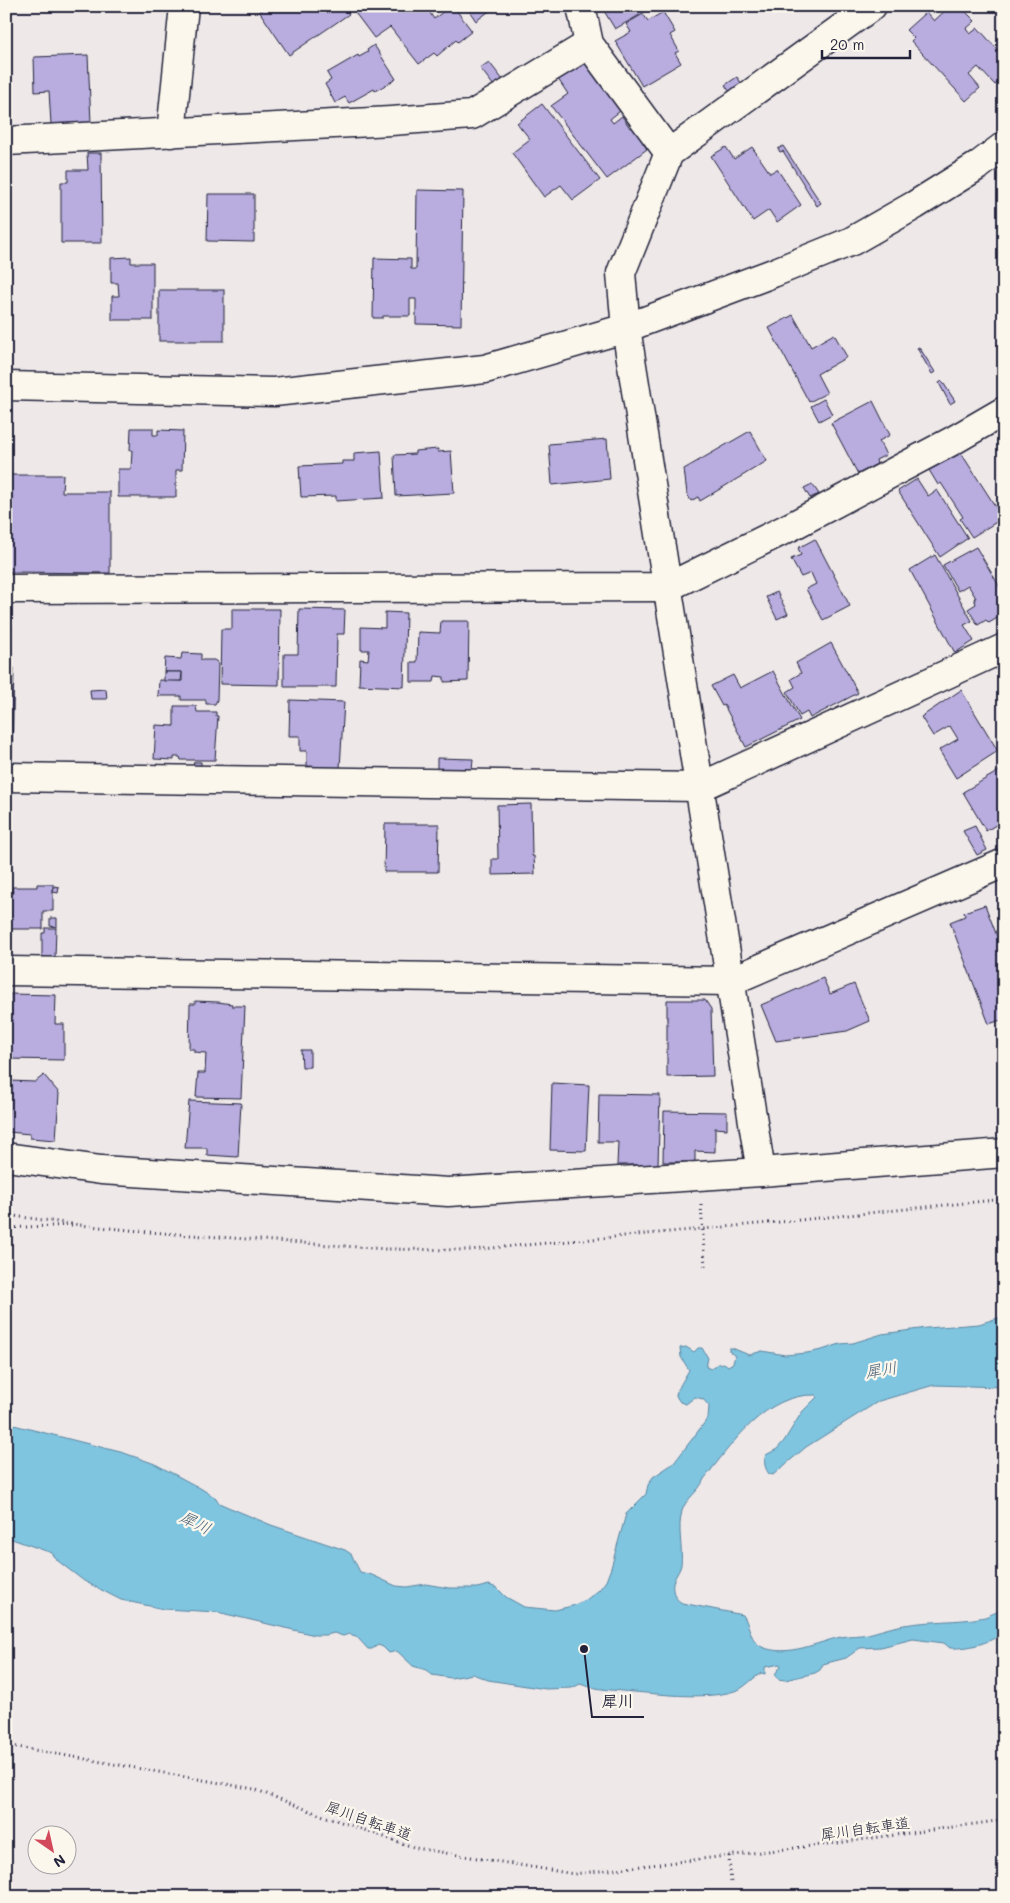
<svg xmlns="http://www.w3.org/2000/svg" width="1010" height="1903" font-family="Mali,'Klee One',sans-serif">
<rect width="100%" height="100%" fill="#eee8e9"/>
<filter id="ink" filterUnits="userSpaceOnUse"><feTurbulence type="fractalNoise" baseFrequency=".02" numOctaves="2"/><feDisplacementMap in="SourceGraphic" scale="10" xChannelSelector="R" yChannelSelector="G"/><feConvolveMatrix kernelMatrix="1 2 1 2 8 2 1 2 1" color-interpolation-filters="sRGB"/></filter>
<g filter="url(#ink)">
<path fill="#7fc5e0" stroke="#5a849e" d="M998 1318H1004V1387L934 1385 879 1401 806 1447 773 1475 769 1474C765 1468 763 1462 766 1455L777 1449 784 1441 802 1412 817 1397 816 1395C765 1393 732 1444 704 1479 699 1492 685 1499 682 1511 677 1529 683 1547 681 1565 679 1574 671 1579 673 1590 674 1596 677 1600 682 1603L743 1615C750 1625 750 1642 762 1647 788 1658 817 1642 841 1637 850 1635 859 1636 868 1634 876 1632 885 1629 894 1627 920 1621 947 1622 974 1619L985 1617 1004 1609V1633C988 1643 969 1649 950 1648L944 1643 913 1639 881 1647 860 1648 846 1658 823 1664 820 1670 815 1673 785 1680 778 1679 775 1674 781 1666 780 1664 765 1667V1674L761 1673C753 1678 747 1685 740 1689 712 1701 662 1694 633 1692 615 1690 597 1690 580 1684L572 1688 546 1689 488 1680 473 1674 451 1678 432 1675 426 1670 413 1666 397 1651 389 1653 383 1647 378 1645 372 1649H368L356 1636 349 1634 343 1636 334 1633 326 1635H315L217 1612 164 1609 121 1600 84 1581 58 1561 52 1553 6 1537V1423L124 1453 155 1464 200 1488 216 1498 219 1503 228 1507 271 1525 345 1550 351 1554 360 1572 372 1575 396 1586 407 1587 425 1584 449 1588H477L489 1585 497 1588 506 1597 524 1607 555 1610 572 1606 586 1600 599 1590 606 1581 611 1568 626 1514 646 1494 648 1485 653 1477 674 1463 708 1418 709 1406 703 1399 695 1397 686 1404 680 1402 676 1396 677 1391 689 1370 681 1357 680 1348 686 1347 694 1352 698 1348H702L708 1358 706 1367 711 1369 719 1363 721 1365 724 1363 728 1366 733 1363 735 1356 729 1351V1348H732L749 1355 762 1351 785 1355 807 1353 822 1350 840 1344 853 1343 882 1334 927 1328 979 1324Z"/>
<g fill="#b8adde" stroke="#22223b">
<path d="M266 6H308L309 8 344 6 349 14 289 55 259 11Z"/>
<path d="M350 6H439L430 13 434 19 450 6H453L472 31 458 42 456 40 437 56 434 53 419 64 390 27 374 38Z"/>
<path d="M466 6H496L476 21Z"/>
<path d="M601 6H648L650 9 615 29Z"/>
<path d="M950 6H960L975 21 966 29 970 34 978 28 1004 57V77L995 85 978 67 969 75 980 88 966 101 911 41 914 38 906 30 926 12 934 21Z"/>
<path d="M663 12 675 32 670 35 679 51 675 53 681 63 642 86 615 41 631 32 626 24 643 14 648 21Z"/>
<path d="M374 45 396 79 375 91 374 89 349 103 345 97 335 103 325 84 331 80 327 73 358 55 359 57 368 52 367 50Z"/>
<path d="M88 55 91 123 51 124 49 91 35 92 34 57Z"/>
<path d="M587 58 625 107 610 119 613 123 622 116 630 128 638 123 650 139 643 143 647 149 607 179 551 106 568 94 558 79Z"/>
<path d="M489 62 503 80 494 86 480 68Z"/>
<path d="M737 77 744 87 732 95 725 85Z"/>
<path d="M542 104 600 180 573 200 561 185 544 197 512 153 530 139 517 123Z"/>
<path d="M783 146 821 203 817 206 783 151 780 152 778 149Z"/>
<path d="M726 147 734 159 752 147 770 173 777 169 801 205 777 222 769 210 753 221 711 156Z"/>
<path d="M87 153H101L102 243H61V182H68V170H88Z"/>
<path d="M417 190 463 191 461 325 416 324V299H410V316H383V318H373L374 258 411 259V269H416Z"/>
<path d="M208 194H254V242L207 241Z"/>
<path d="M131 257V263H153V320H112V296H119L118 283H111V258Z"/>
<rect x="159" y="290" width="65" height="51"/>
<path d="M793 315 811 347 834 334 847 357 817 374 827 393 809 402 769 328Z"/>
<path d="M919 347 935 372 932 374 917 348Z"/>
<path d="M942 381 955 401 950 404 939 383Z"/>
<path d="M824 399 832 414 819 421 811 406Z"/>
<path d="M873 401 890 435 879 441 886 455 876 460 877 464 858 474 831 423Z"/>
<path d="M131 428H153V435H158V430L183 431 182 470H176V497H118V469H131L132 450H130Z"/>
<path d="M750 431 767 461 700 501 698 497 691 501 687 494 684 469Z"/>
<path d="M607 439 610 479 552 485 549 444Z"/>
<path d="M438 449V452L451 451 454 493 396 496 394 455 415 454V451Z"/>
<path d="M381 451 384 498 336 501V496L301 497 299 466 342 464V461H354V453Z"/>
<path d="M961 453 1003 518 972 537 960 519 963 517 941 483 938 485 929 470Z"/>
<path d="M6 475H63L62 492H110V573L6 572Z"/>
<path d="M917 479 928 496 937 490 968 538 940 557 898 491Z"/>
<path d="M812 484 819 494 810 498 804 488Z"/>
<path d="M815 539 850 606 823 620 806 589 816 584 811 573 801 577 791 559 801 555 798 548Z"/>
<path d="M976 547 1004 594V614L989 623 986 620 978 625 968 609 976 604 974 598H976L968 585 958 591 943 565Z"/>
<path d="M935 555 972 621 964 625 974 641 955 653 910 570Z"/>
<path d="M777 592 788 614 777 619 766 597Z"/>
<path d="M232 609H280L279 685 220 684 221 629H232Z"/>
<path d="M299 609 345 610 344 634H337L336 687H284V654H298Z"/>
<path d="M385 612 406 613 404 687 359 685 360 659 368 660 369 650H361V627L385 628Z"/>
<path d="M441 621H469L468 681 444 682V677L435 676 434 682H411V662H417L418 632 440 633Z"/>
<path d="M6 625H12V667L14 668 12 757H6Z"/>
<path d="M831 643 858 693 810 718 807 712 800 716 787 692 795 687 791 679 801 673 796 663Z"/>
<path d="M182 653 201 654V660H214L217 662 218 664 217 700 215 704H206V700H181V696H158L159 680 182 681V672H164L165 658 181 659Z"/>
<path d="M773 671 800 720 746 747 724 705 722 706 711 686 733 675 740 688Z"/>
<path d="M164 672H182L181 681H164Z"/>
<path d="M106 689 107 699H91L90 690Z"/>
<path d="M961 690 998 751 956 778 939 750 958 739 950 726 933 736 921 717Z"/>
<path d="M290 700 344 702 340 768 307 766V751H300V736H289Z"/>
<path d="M174 706H196L197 712H216V716H218L215 760H181L180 757H174V760L154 759 156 725 174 726Z"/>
<path d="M437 758 473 759 472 770H437Z"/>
<path d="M194 762H201V766H193Z"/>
<path d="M1004 768V820L986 831 963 792Z"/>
<path d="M531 804 532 856H534L535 874 492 875V859H498L497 805Z"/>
<path d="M385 824H439L438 872H384Z"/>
<path d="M975 826 987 850 977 855 963 831Z"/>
<path d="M37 884H53V911H43V929H6V894H13L12 887H37Z"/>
<path d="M54 886 59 887 58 893 53 892Z"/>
<path d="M985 905 1004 954V1019L989 1024 950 922 965 916 964 912Z"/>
<path d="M50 918H57V927L50 926Z"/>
<path d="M45 928H56L55 958H42V933H45Z"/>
<path d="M823 978 830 994 854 984 870 1021 847 1031 776 1041 761 1005Z"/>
<path d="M10 994 56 995 55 1024H64V1060L8 1059Z"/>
<path d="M667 1000H705L711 1009 713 1076 667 1077Z"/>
<path d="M195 1001 218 1002 232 1004V1006H245L241 1098 196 1097 198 1073H205L206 1053 194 1052V1049H189L190 1004H195Z"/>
<path d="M301 1050H310V1067H302Z"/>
<path d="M44 1075 59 1093 56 1140 30 1138V1134L8 1132 10 1081 35 1082Z"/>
<path d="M552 1083 589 1085 586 1151 550 1150Z"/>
<path d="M599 1094 660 1095 658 1165H617L618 1142H598Z"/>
<path d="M189 1101 241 1103 238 1157 207 1155V1148H185Z"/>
<path d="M664 1111 727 1112V1129L715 1128V1152L695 1151V1162H663Z"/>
</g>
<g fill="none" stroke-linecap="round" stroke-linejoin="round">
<g stroke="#22223b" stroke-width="31">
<g id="minor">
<path d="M581 6 589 44 669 153"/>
<path d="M171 133 184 6"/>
<path d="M6 141 391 121 472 115 589 44"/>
<path d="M6 589 668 587 794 525 954 440 1004 411"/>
<path d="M6 777 700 787 1004 648"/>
<path d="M6 971 731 981 1004 863"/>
<path d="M6 1157 101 1170 448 1192 761 1172 1004 1153"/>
<path d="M761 1172 626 328 621 273 669 153 872 6"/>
</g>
</g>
<g stroke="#22223b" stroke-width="31">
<path id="tertiary" d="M6 386 274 392 485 369 626 328 773 273 852 241 915 205 979 165 1004 146"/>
</g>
<g stroke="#22223b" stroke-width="3" stroke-dasharray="1 4" stroke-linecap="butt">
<path d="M701 1205 705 1267"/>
<path d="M6 1215 80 1225 149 1232 386 1249 470 1250 780 1222 1004 1199"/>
<path d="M6 1228 72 1225"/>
<path d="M6 1745 254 1789 318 1814 416 1848 574 1874 837 1843 1004 1820"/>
<path d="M729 1856 731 1884"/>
</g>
<use href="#minor" stroke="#fbf7ec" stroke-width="28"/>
<use href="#tertiary" stroke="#fbf7ec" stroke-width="28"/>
</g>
</g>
<g text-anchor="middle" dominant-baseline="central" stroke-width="4.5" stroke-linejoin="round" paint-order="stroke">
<g font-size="15" fill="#22223b" stroke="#fbf7ec">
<text transform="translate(369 1820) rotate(19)">犀川自転車道</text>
<text transform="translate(865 1828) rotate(-8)">犀川自転車道</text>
</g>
<g font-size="16" font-style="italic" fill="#435b75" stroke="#fbf7ec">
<text transform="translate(881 1369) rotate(-9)">犀川</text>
<text transform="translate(196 1522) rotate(26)">犀川</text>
</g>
</g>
<path fill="none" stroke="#22223b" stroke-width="2" d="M584 1649L592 1717H644"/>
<circle fill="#22223b" stroke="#fbf7ec" stroke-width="2" cx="584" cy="1649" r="5"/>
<g font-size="16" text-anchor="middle" font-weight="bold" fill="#22223b" stroke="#fbf7ec" stroke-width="4.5" stroke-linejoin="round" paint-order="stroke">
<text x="618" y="1707">犀川</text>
</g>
<rect width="1010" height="1903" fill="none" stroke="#fbf7ec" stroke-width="25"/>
<rect x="12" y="12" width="985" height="1878" fill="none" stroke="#22223b" stroke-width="2" filter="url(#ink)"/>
<g transform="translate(52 1850) rotate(146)"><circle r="24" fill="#fbf7ec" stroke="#a4a2a5"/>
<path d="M0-4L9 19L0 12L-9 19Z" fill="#d1495b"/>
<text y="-8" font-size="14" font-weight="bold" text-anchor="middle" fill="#22223b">N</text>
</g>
<path d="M822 50v8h88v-8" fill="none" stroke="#22223b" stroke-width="2.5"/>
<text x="830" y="50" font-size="15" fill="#22223b" stroke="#fbf7ec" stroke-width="4" paint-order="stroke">20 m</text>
</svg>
